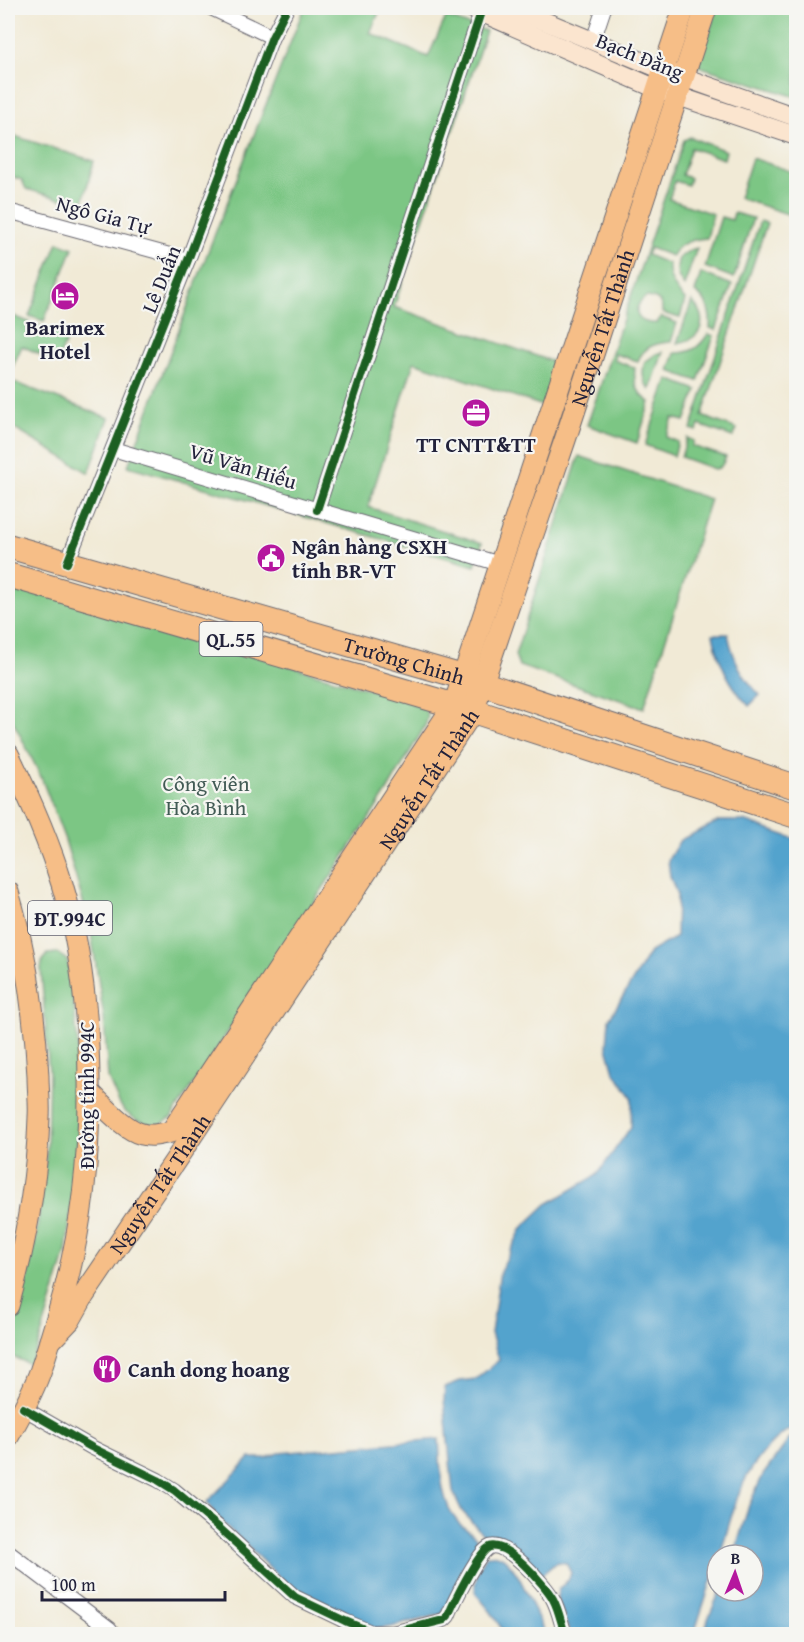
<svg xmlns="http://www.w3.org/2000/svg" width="804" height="1642" font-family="'Gentium Book Plus',serif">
<rect width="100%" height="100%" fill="#f6f6f2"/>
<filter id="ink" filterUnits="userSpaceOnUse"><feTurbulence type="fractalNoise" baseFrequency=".0167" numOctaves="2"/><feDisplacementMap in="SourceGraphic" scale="12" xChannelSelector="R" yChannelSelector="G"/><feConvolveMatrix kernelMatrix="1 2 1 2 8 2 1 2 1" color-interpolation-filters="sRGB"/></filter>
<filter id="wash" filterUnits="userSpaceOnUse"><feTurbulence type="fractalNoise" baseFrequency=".008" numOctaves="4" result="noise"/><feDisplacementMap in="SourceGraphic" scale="24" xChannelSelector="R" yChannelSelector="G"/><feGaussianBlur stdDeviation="1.35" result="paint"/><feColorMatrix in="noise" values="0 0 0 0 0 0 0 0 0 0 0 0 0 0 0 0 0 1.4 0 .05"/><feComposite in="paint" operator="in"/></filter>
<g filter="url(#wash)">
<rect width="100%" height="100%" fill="#f1ead6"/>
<g fill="#7cc684" stroke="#4f7460" stroke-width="1.5">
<path d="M304 8H381L370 33 428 57 446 17 486 31 394 307 557 363 543 406 414 362 368 507 482 543 475 566 128 466 207 254Z"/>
<path d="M717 8H796V97L698 66Z"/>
<path d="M8 134 94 161 82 205 26 189 22 180 8 175Z"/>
<path d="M690 137 726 151 724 159 691 148 682 175 690 178 688 185 675 181 669 199 713 214 707 238C694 239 678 242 672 256L650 248 647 255 669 264C668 279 675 289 685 300L680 318 662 313C663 301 657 298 646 297 629 309 637 325 657 323L661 317 677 323 671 342C656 343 644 346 638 361L615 354 614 360 635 368C633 383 637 394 650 402L637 443 587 425 684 140Z"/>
<path d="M752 158 796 173V217L739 198Z"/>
<path d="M734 213 753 218 734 278 705 267 721 217 732 220Z"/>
<path d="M760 221 767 223 702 416 737 429 733 437 699 425 697 431 691 429Z"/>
<path d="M58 242 73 248 44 321 29 316Z"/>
<path d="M697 248 684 286C677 277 675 270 679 258L690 250Z"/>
<path d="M701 273 732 285 716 330 710 328C711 313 708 300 695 292Z"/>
<path d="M692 301C709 320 703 339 677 343Z"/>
<path d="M8 314 68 337 57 362 22 346 8 377Z"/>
<path d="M708 334 714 336 698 381 669 371 675 353C691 353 699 348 708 334Z"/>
<path d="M663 352 650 390C643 381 641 374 645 362L656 354Z"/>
<path d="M668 379 697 390 685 421 673 418 666 437 678 442 674 456 645 445Z"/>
<path d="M8 380 109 418 89 473 8 425Z"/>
<path d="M687 438 694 441 692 446 726 457C723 463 722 469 714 469L681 457Z"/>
<path d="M579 456 710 499 644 708 519 666 515 655Z"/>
<path d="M8 583 409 701 426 710 428 717 425 726 386 793 171 1118 161 1124H148L137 1120 124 1111 118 1101 108 1078 104 1018 90 926 65 840 41 777 8 711Z"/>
<path d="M57 953 67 960 71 975 78 1048V1137L72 1204 66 1252 40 1339 30 1364 8 1355V1342L26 1283 36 1237 47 1148 49 1072 41 968 43 959 48 954Z"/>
</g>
<g fill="#53a3cd" stroke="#3a6284" stroke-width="1.5">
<path d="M713 634H728C733 659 742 677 760 695L749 706C729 685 718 662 713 634Z"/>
<path d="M719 821H744L796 839V1425C772 1437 747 1470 738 1496 731 1516 726 1536 720 1555H717V1563L694 1634H570L557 1598 558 1590 568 1580 571 1573 566 1563 557 1562 540 1576 503 1546 487 1539 462 1511 453 1492 444 1400 445 1387 460 1381 476 1379 499 1360 491 1333 500 1272 522 1228 547 1204 597 1175 631 1127 632 1097 614 1072 607 1047 609 1019 650 952 676 937 677 895 670 876 668 860 680 840Z"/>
<path d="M796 1435V1634H704L708 1619 720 1591H753V1555H734L749 1505 763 1475 790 1438Z"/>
<path d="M439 1439C441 1467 439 1499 457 1521 466 1532 479 1533 479 1549L442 1614 391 1627 375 1629 307 1597 284 1582 217 1517 207 1502 250 1458H266L279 1453Z"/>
<path d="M487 1555C491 1555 494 1554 497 1555 519 1561 534 1615 546 1634H505L491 1612 476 1594 475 1585 478 1570Z"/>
</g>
</g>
<g filter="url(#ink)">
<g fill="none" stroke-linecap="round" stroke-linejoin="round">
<g stroke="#6a6871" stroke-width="16">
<g id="street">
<path d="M211 8 272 37"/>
<path d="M593 41 604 8"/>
<path d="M8 211 188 260"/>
<path d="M113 449 500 564"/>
<path d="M317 510 481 12"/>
<path d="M67 563 188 260 272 37 287 8"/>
<path d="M23 1408 91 1447 158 1480 174 1490 217 1526 295 1597 345 1621 371 1632 392 1633 444 1620 448 1616C454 1602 476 1556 488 1548 504 1537 546 1586 553 1599 559 1610 561 1623 565 1634"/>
<path d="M8 1552 110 1629"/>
</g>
</g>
<g stroke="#6a6871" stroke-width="20">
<g id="secondary">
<path d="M471 8 657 89 796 136"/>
<path d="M513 8 663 70 796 117"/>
</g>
</g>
<g stroke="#6a6871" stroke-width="23">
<g id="primary">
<path d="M8 754C29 796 48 839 62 884 81 947 88 1011 89 1077 90 1159 82 1232 59 1311 53 1331 47 1352 40 1372 32 1394 20 1416 8 1437"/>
<path d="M8 892C26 952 35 1014 38 1076 38 1090 40 1104 39 1117 37 1181 25 1246 8 1306"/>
<path d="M89 1092C103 1105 125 1130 142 1134 152 1137 161 1134 171 1132L454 705 684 8"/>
<path id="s1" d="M50 1341 70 1320 84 1295 175 1161 473 711 566 437 706 8"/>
</g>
</g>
<g stroke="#6a6871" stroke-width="26">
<g id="highway">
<path id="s2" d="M8 546 463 677 796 787"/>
<path d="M8 575 473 711 796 816"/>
</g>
</g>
<use href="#street" stroke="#fff" stroke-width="14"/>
<use href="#secondary" stroke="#fbe5cf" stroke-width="18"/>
<use href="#primary" stroke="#f6be87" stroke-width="21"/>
<use href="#highway" stroke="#f6be87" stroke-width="24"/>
<g stroke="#f6f6f2" stroke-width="11">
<g id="cycleway">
<path d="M317 510 481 12"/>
<path d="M67 563 188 260 272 37 287 8"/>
<path d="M23 1408 91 1447 158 1480 174 1490 217 1526 295 1597 345 1621 371 1632 392 1633 444 1620 448 1616C454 1602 476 1556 488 1548 504 1537 546 1586 553 1599 559 1610 561 1623 565 1634"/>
</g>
</g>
<use href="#cycleway" stroke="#1b5e20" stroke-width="8"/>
</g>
</g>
<defs>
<g id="hotel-disc" transform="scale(1.5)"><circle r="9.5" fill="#b5179e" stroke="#f6f6f2"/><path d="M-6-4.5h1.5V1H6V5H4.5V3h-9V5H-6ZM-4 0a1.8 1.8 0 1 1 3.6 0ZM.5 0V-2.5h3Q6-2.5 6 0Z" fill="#fff"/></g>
<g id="office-disc" transform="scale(1.5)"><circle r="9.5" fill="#b5179e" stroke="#f6f6f2"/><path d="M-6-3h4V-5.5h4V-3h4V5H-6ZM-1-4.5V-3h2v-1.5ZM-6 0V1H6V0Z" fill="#fff"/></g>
<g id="civic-disc" transform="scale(1.5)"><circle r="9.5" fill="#b5179e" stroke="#f6f6f2"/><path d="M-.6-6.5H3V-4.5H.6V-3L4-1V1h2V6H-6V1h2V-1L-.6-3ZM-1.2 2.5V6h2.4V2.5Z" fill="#fff"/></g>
<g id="restaurant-disc" transform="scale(1.5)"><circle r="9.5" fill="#b5179e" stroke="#f6f6f2"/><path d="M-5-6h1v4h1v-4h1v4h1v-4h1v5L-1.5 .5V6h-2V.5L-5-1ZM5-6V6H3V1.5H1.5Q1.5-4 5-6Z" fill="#fff"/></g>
</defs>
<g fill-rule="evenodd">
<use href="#hotel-disc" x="65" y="296"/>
<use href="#office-disc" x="476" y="413"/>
<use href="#civic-disc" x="271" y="558"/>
<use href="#restaurant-disc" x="107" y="1369"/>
</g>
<g text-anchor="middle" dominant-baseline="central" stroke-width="4.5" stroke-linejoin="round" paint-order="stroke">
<g fill="#f6f6f2" stroke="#626272" stroke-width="1.5">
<rect x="199.5" y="622" width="63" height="34" rx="4.5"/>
<rect x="28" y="901" width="84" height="34" rx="4.5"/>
</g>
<g font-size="20" font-weight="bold" fill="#22223b">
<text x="231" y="639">QL.55</text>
<text x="70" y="918">ĐT.994C</text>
</g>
<g font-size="21" fill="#22223b" stroke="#f6f6f2">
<text transform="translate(640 56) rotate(22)">Bạch Đằng</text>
<text transform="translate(104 215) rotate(15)">Ngô Gia Tự</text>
<text transform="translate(161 279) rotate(-68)">Lê Duẩn</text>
<text stroke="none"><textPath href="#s1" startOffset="1164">Nguyễn Tất Thành</textPath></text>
<text transform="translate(243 466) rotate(17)">Vũ Văn Hiếu</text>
<text stroke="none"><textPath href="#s2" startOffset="412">Trường Chinh</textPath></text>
<text stroke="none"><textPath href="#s1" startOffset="678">Nguyễn Tất Thành</textPath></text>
<text transform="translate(86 1095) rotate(-90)">Đường tỉnh 994C</text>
<text stroke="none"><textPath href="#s1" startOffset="192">Nguyễn Tất Thành</textPath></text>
</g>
<g font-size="21" font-weight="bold" fill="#22223b" stroke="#f6f6f2">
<text x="65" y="327">Barimex<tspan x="65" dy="24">Hotel</tspan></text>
<text x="476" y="444">TT CNTT&amp;TT</text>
<text x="292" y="546" text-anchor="start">Ngân hàng CSXH<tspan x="292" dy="24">tỉnh BR-VT</tspan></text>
<text x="128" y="1369" text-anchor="start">Canh dong hoang</text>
</g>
<g font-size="21" fill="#425b55" stroke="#f6f6f2">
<text x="206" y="783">Công viên<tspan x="206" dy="24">Hòa Bình</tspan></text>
</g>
</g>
<rect width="804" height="1642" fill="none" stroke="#f6f6f2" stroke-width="30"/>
<g transform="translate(735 1573) rotate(2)"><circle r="28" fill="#f6f6f2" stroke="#a1a1a9" stroke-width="1.5"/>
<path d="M0-4.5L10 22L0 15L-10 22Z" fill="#b5179e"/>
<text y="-9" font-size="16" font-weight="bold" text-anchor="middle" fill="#22223b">B</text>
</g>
<path d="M42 1591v9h183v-9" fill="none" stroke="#22223b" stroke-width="3"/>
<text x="51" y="1591" font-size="18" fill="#22223b" stroke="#f6f6f2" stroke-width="4.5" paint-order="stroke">100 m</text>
</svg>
